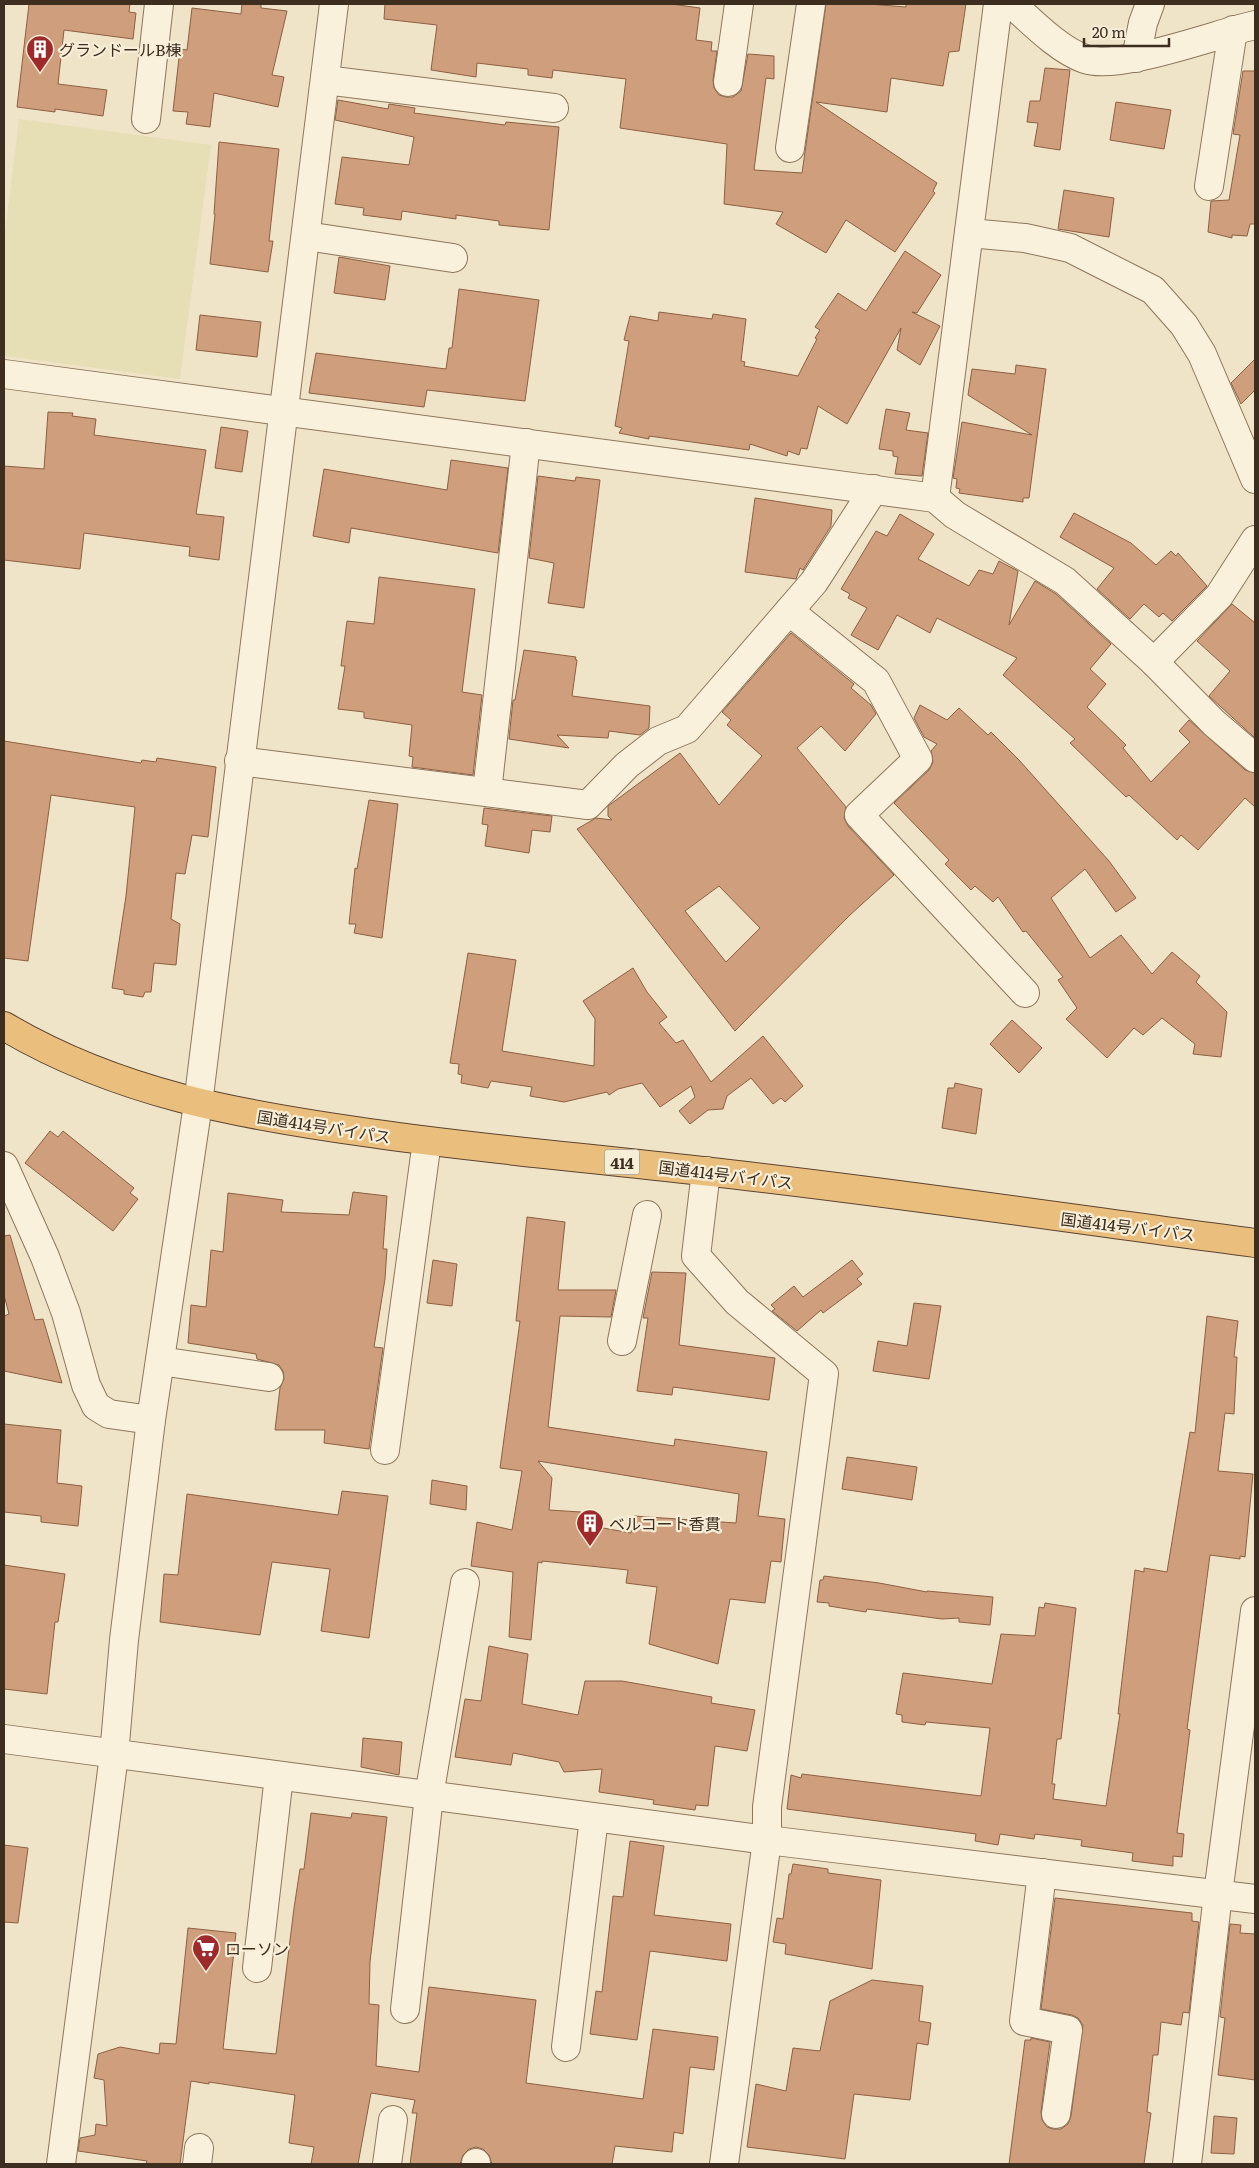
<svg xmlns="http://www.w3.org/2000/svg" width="1259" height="2168" font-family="Literata,'Noto Sans JP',serif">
<rect width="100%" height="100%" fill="#f0e4c8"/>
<path fill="#e6deb5" d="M19 119 211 145 180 379 4 356V240Z"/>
<g fill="#cf9f7d" stroke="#8d5f41" fill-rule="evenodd">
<path d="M29 4H130L129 12 136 13 133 39 64 30 58 84 107 90 103 116 55 109V112L17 107Z"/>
<path d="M242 4H261V8L287 11 272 75 284 77 278 107 214 93 210 127 186 124 188 112 173 111 180 49 187 50 192 8 241 14Z"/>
<path d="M385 4H671L700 8 696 40 712 42 711 51H717L713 80 714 88 719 95 726 97H733L741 91 748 54 774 56V79L766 78 754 170 802 173 826 4H869L906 7V4H966L959 51 949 52 943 86 891 78 887 112 816 102 937 183 933 191 935 193 895 252 846 220 826 253 776 224 783 212 724 204 727 144 620 128 626 79 553 70 552 78 528 75V69L477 63 476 77 431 70 437 25 384 19Z"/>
<path d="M1045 68 1070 70 1060 150 1034 146 1038 123 1027 122 1030 101H1040Z"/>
<path d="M1243 71H1255V224H1250L1247 236 1232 235V238L1208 232 1211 201 1229 200 1240 135 1233 134Z"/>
<path d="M338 100 388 109 389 104 415 108 414 113 505 125 506 122 559 127 549 230 499 225V221L456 215V219L402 211 401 220 363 215 364 208 335 204 342 157 409 165 414 137 335 120Z"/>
<path d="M1116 102 1171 110 1164 149 1110 140Z"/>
<path d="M219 142 279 149 269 241H273L268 272 210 264 215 214H214Z"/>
<path d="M1064 190 1114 198 1109 237 1058 229Z"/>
<path d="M905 251 941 275 917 313 912 312 940 326 920 365 897 350 901 328 847 424 818 406 807 449 801 448 799 455 788 451 787 456 750 444 749 450 649 436V439L619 433 622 428 615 426 629 341 624 340 630 316 658 321 659 312 712 319 713 314 746 319 741 361 745 362 744 366 798 376 817 339 815 338 820 330 815 327 838 293 866 311Z"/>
<path d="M339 257 390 266 385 300 334 293Z"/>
<path d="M459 289 539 300 525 401 427 390 424 407 309 393 316 353 446 369 449 348H452Z"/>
<path d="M200 315 261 322 257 357 196 350Z"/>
<path d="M1255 359V390L1241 404 1231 383Z"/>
<path d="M1016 365 1046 369 1029 498H1023V502L959 493 960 489 956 488 957 479 953 478 962 422 1032 435 968 395 972 369 1015 374Z"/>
<path d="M886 409 910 413 906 430 928 433 922 476 895 474 898 457 893 456V451L879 449Z"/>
<path d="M48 412 73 413 72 416 96 419 94 435 206 450 196 514 224 517 219 560 189 556 190 547 84 533 80 569 4 560V466L44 469Z"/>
<path d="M221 427 248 431 242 472 215 468Z"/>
<path d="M451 460 508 468 498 553 351 528 349 543 313 536 324 469 447 490Z"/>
<path d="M538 476 575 481 576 477 600 480 584 608 548 603 554 563 529 558Z"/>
<path d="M755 498 832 510 831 526 803 570 800 568 796 579 745 572Z"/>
<path d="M1074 513 1131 543 1156 565 1171 551 1176 556 1178 553 1207 586 1172 621 1163 613 1159 617 1144 604 1130 619 1097 589 1114 568 1060 537Z"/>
<path d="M900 514 934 534 918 559 969 586 979 570 993 574 999 561 1018 571 1009 625 1035 581 1056 594 1111 644 1090 669 1106 684 1087 707 1126 745 1123 748 1151 782 1190 742 1179 731 1189 720 1245 770 1255 773V807L1245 798 1198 850 1181 835 1177 840 1129 795 1126 797 1070 743 1075 739 1003 675 1017 658 937 618 930 633 897 615 878 650 851 635 867 608 848 598 850 594 841 589 876 531 887 536Z"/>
<path d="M379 577 475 589 462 692 482 695 473 775 412 767 413 757 409 756 412 725 364 718V712L338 709 345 666H341L347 621 374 624Z"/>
<path d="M1232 604 1255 623V738L1209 696 1230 671 1197 641Z"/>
<path d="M791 633 854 684 851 688 871 705 876 714 845 751 821 726 797 748 846 807 844 818 848 826 894 875 850 915 735 1031 577 829 596 818 612 820 608 816V806L680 753 719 805 762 756 727 725 731 720 722 712ZM719 886 760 928 726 962 685 911Z"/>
<path d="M524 650 576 657 575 659 577 660 572 696 650 706 649 728 640 735 609 731 608 738 557 735 569 748 509 739 513 700H515Z"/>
<path d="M920 705 947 720 959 708 988 735 991 732 1019 760 1109 861 1136 898 1116 912 1085 869 1051 898 1090 958 1121 935 1152 974 1172 952 1200 976 1196 982 1227 1012 1221 1057 1193 1054 1195 1044 1162 1018 1143 1035 1134 1028 1107 1058 1066 1019 1077 1008 1058 980 1063 977 1026 931 1023 932 998 897 993 902 975 886 971 890 945 864 949 860 894 803 929 770 933 762 931 751 937 744 924 737 914 718Z"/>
<path d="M4 741 141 763 142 760 156 762 157 758 216 767 208 837 192 835 185 874 176 873 171 919 180 924 176 965 154 963 151 992H145L143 997 124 994V990L112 988 126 896 135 807 51 795 28 961 4 958Z"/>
<path d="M369 800 398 804 382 938 354 933 356 924H349L355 868 357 869Z"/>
<path d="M484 808 552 816 550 832 532 830 529 853 485 846 488 825 482 824Z"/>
<path d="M468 953 516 960 502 1051 594 1066 595 1019 583 1001 633 968 647 992 667 1017 659 1023 676 1043 683 1040 711 1082 763 1036 803 1086 785 1102 781 1098 773 1104 751 1078 727 1096 723 1109 708 1110 690 1124 679 1111 695 1097 691 1086 660 1107 642 1083 618 1089 609 1095 607 1092 564 1102 530 1096 532 1087 491 1081 488 1088 461 1083 462 1075 458 1074 459 1064 450 1063Z"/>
<path d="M1012 1020 1042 1048 1019 1073 990 1044Z"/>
<path d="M955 1083 982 1089 976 1134 942 1128 948 1088H954Z"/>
<path d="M50 1131 58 1137 63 1131 134 1188 130 1193 138 1199 113 1231 25 1163Z"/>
<path d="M353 1192 387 1196 383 1249H387L385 1279 374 1347 383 1348 369 1449 324 1443 325 1430H275L280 1388 284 1379 283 1371 279 1365 257 1359 256 1354 188 1343 191 1305 206 1307 211 1250 223 1252 228 1193 283 1200 281 1212 349 1215Z"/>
<path d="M527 1217 565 1222 558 1290H616L611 1317 560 1316 548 1427 674 1446 675 1439 767 1452 758 1516 785 1519 781 1562 771 1561 765 1603 730 1599 718 1664 649 1644 657 1587 626 1583 628 1570 542 1561V1563L538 1562 531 1640 509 1637 513 1572 471 1566 477 1522 512 1530 522 1471 500 1468 520 1321H516ZM538 1461 739 1494 736 1523 634 1516 631 1533 592 1526 581 1512 549 1510 552 1478Z"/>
<path d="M10 1235 35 1320 43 1319 62 1383 4 1371V1316L9 1314 4 1295V1236Z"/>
<path d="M433 1260 457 1264 452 1306 427 1303Z"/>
<path d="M852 1260 863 1274 857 1279 862 1284 823 1313 821 1310 797 1331 772 1311 775 1309 771 1305 794 1286 803 1297Z"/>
<path d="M652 1272 686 1273 679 1345 775 1358 769 1400 673 1387 672 1395 637 1391 648 1318H643Z"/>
<path d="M914 1303 941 1306 929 1379 873 1371 878 1341 907 1346Z"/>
<path d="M1207 1316 1238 1321 1234 1357H1237L1234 1414 1225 1413 1218 1471 1253 1474 1245 1557 1240 1556V1559L1210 1555 1187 1729 1190 1730 1177 1833 1184 1834 1182 1857 1173 1856V1866L1132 1861 1133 1853 1081 1846 1082 1840 1035 1834 1034 1839 1000 1834 998 1845 975 1841 976 1834 787 1809 791 1775 801 1778 802 1774 981 1796 990 1728 926 1722 925 1725 902 1722V1715L896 1714 903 1673 992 1684 1001 1634 1035 1636 1039 1607 1044 1608 1045 1603 1076 1608 1061 1739H1057L1052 1784H1055L1053 1799 1106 1806 1120 1714H1118L1135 1570 1144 1572V1568L1167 1572 1190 1432 1195 1433Z"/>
<path d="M4 1424 61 1430 57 1483 82 1486 78 1526 41 1522V1516L4 1512Z"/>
<path d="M847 1457 917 1467 912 1500 842 1489Z"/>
<path d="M432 1480 467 1486 466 1510 430 1504Z"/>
<path d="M342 1491 388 1496 369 1638 321 1631 330 1569 272 1562 260 1635 160 1622 164 1574 178 1575 187 1494 338 1515Z"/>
<path d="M4 1565 65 1574 58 1622H55L47 1694 4 1689Z"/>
<path d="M824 1576 879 1583 927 1592V1591L993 1597 990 1625 959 1622V1618L942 1619 867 1609 866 1612 829 1606V1603L817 1602 820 1580H823Z"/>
<path d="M489 1646 528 1654 522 1704 578 1715 585 1681H622L712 1697 711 1703 755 1710 747 1751 715 1746 708 1806 696 1805 695 1810 653 1804 654 1800 599 1792 602 1769 564 1772 559 1762 513 1753 511 1765 455 1757 465 1699 481 1701Z"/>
<path d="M363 1738 402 1742 399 1775 361 1767Z"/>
<path d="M311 1813 351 1818 352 1813 387 1817 370 1962 369 2004 379 2005 376 2066 419 2072 429 1987 536 2000 526 2083 643 2099 653 2029 718 2037 714 2070 690 2067 683 2134 674 2132 672 2152 615 2146 612 2164H492L489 2155 483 2149 476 2147 469 2149 463 2155 460 2164H410L417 2113H412L415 2100 371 2093 358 2164H311L314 2147 289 2143 295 2095 209 2082V2084L191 2081 180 2164H146L147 2161 78 2151 80 2138 95 2135 96 2124 107 2126 104 2080 94 2078 98 2054 120 2047 159 2054 160 2043 176 2044 188 1928 236 1933 223 2049 276 2054 294 1908 300 1869H304Z"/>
<path d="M630 1841 664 1846 654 1915 731 1924 727 1961 650 1951 637 2040 590 2034 596 1991 602 1992 613 1896 623 1897Z"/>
<path d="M4 1845 28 1848 18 1923 4 1922Z"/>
<path d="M793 1864 828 1869V1873L881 1880 872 1969 785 1954 786 1944 773 1942 777 1918 783 1919 789 1874H791Z"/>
<path d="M1055 1898 1192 1913V1921L1199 1922 1189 2013 1183 2012 1181 2025 1161 2022 1158 2055H1153L1147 2112 1151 2113 1144 2164H1009L1025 2040H1031V2038L1050 2042 1041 2112 1042 2120 1047 2127 1053 2129H1061L1068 2124 1071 2116 1083 2025 1078 2018 1072 2015 1041 2009Z"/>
<path d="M1230 1924 1241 1925 1240 1933 1255 1934V2080L1218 2075 1225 2018 1220 2017Z"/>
<path d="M872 1980 923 1986 919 2021 931 2023 928 2045 917 2043 910 2100 854 2094 845 2159 747 2147 756 2084 786 2091 793 2048 820 2051 830 2001Z"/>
<path d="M1214 2116 1237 2118 1234 2154 1211 2153Z"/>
</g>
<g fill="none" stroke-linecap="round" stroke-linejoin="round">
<g stroke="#8d765c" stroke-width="30">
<g id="minor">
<path d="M1012 4C1032 22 1059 50 1085 59 1118 71 1216 34 1255 25"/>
<path d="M1136 58 1143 23 1150 4"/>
<path d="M325 80 554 108"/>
<path d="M728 82 739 4"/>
<path d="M146 119 159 4"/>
<path d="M790 148 811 4"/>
<path d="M1209 186 1233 30"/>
<path d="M969 233 1025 238 1070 248 1153 290 1184 325 1202 354 1255 479"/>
<path d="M306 236 453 258"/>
<path d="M4 374 935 498 955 515 1065 581 1154 662 1214 723 1255 758"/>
<path d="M935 498 998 4"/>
<path d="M789 611 876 681 918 759 859 815 1025 993"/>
<path d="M1154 662 1219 596 1255 540"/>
<path d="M239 761 588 805 627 765 658 741 687 729 814 582 874 489"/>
<path d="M487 792 526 443"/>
<path d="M198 1104 334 4"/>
<path d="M706 1171 696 1256 737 1302 824 1374 767 1807V1840L724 2164"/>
<path d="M622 1341 647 1215"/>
<path d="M160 1361 269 1377"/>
<path d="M385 1450 427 1141"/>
<path d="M4 1739 767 1840 1255 1899"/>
<path d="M1042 1873 1024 2021 1068 2030 1056 2114"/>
<path d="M257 1968 279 1776"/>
<path d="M405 2009 429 1796 465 1583"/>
<path d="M566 2047 594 1818"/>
<path d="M197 2164 199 2148"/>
<path d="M387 2164 393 2120"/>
<path d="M476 2164V2163"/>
<path d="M1187 2164 1218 1894 1255 1611"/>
</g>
</g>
<g stroke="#8d765c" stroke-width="30">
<g id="tertiary">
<path d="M4 1166 45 1257 66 1313 86 1385 96 1406 109 1414 151 1420"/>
<path d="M61 2164 114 1755 124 1640 151 1420 198 1104"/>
</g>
</g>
<g stroke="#5b4430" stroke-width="30">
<path id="trunk" d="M4 1026C119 1094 241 1115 370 1133 480 1149 591 1158 702 1171 887 1191 1071 1219 1255 1243"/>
</g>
<use href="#minor" stroke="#faf1dc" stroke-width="28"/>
<use href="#tertiary" stroke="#faf1dc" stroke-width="28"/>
<use href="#trunk" stroke="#eabe7c" stroke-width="28"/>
</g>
<defs>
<g id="building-pin" transform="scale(1.4375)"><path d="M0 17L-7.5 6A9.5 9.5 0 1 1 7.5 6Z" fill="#9e2a2b" stroke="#f7eed8"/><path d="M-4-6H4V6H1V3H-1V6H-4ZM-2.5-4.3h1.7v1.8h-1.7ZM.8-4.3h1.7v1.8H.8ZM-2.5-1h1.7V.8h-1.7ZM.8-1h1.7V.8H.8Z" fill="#fff"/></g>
<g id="supermarket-pin" transform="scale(1.4375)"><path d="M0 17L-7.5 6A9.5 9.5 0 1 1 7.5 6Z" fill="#9e2a2b" stroke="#f7eed8"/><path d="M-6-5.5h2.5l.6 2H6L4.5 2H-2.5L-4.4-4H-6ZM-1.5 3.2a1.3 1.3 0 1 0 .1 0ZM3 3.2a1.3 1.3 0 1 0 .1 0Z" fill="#fff"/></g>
</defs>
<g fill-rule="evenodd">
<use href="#building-pin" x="40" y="49"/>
<use href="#building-pin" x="590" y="1523"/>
<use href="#supermarket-pin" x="206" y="1948"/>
</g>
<g text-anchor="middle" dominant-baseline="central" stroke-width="4.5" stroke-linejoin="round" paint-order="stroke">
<rect fill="#f7eed8" stroke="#756857" stroke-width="1" x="604.5" y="1149.5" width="35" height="25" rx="4"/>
<g font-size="15" font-weight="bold" fill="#3d2e20">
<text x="622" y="1162">414</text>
</g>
<g font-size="16" fill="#3d2e20" stroke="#f7eed8" text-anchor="start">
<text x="59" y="49">グランドールB棟</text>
<text x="609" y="1523">ベルコート香貫</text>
<text x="225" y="1948">ローソン</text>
</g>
<g font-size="16" fill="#3d2e20" stroke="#f7eed8">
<text transform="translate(324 1126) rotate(9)">国道414号バイパス</text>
<text transform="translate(726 1174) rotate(7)">国道414号バイパス</text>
<text transform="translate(1128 1226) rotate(7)">国道414号バイパス</text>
</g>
</g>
<rect width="1259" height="2168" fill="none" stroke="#3d2e20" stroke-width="10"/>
<path d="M1084 38v8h85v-8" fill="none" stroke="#3d2e20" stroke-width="2.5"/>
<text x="1092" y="38" font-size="15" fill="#3d2e20" stroke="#f7eed8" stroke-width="4" paint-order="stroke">20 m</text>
</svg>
